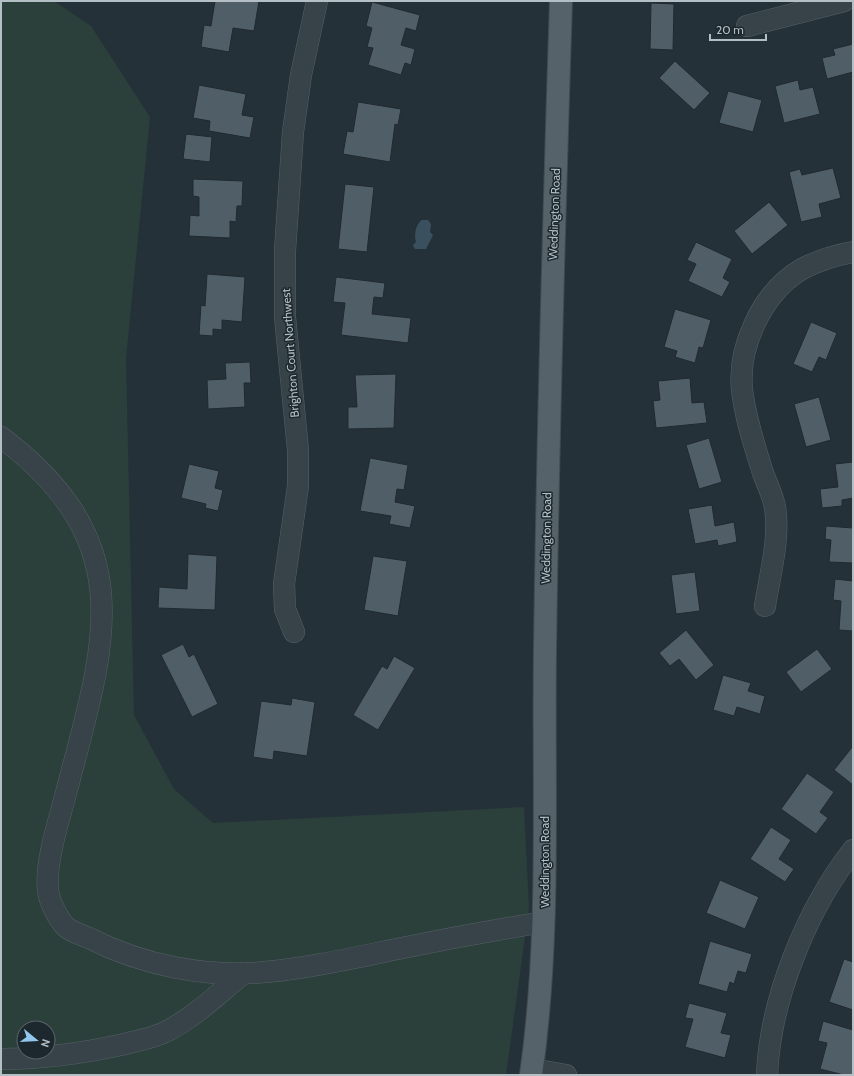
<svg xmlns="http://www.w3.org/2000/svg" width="854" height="1076" font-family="Cabin,sans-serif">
<rect width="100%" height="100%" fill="#253138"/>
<path fill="#2b3f3b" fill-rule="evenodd" d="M1 1H54L91 26 150 117 126 359 134 715 174 789 213 823 524 807 529 908 506 1075H1ZM24 1028H48V1052H24Z"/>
<path fill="#3a505e" d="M422 220H428L431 224 430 232 433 235 426 249H415L413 245 416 242C414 235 415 225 422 220Z"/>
<g fill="#505e67" stroke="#1f2a30">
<path d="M215 1H259L254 31 233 28 229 52 201 47 204 25 211 26Z"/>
<path d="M372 2 420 15 416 31 406 28 401 45 415 49 411 65 405 63 401 75 368 65 373 48 367 47 372 28 366 26Z"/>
<path d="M651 3 674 4 673 50 650 49Z"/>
<path d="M853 44V72L827 79 822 58 835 55 833 49Z"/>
<path d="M675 61 710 93 694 110 659 78Z"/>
<path d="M798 80 800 90 813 87 820 114 784 123 775 86Z"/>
<path d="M199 85 246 94 242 115 254 117 250 138 209 131 210 121 193 118Z"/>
<path d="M728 91 762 100 753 132 719 123Z"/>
<path d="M358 102 401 109 398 125 395 124 390 162 343 154 347 131 353 132Z"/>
<path d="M186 134 212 137 210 162 183 159Z"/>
<path d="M833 168 841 198 819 204 822 217 801 222 789 172 800 169 802 175Z"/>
<path d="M193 179 243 181 242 206H237L236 222 230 221V238L189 236 190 215 199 216V197L193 196Z"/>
<path d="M345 184 374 187 367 252 338 249Z"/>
<path d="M769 202 788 225 752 254 734 231Z"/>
<path d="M696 242 732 259 723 278 730 282 722 297 688 281 696 264 687 260Z"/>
<path d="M207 274 245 277 242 322 222 320V330L213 329V336L199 335 201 305 205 306Z"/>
<path d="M336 277 385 283 383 298 374 297 372 314 411 318 408 343 341 335 345 303 333 302Z"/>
<path d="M675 309 711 320 703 348 699 347 695 363 675 357 677 351 664 347Z"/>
<path d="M811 322 837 333 826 360 819 357 812 372 793 364Z"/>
<path d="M250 362 251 383H244L245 407 208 409 207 380 226 379 225 363Z"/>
<path d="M396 374 394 428 348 429V407H357L355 375Z"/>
<path d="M690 378 692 403 704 402 707 423 656 428 653 401 660 400 658 381Z"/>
<path d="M819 397 831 440 806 447 794 404Z"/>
<path d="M709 438 722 482 699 489 686 445Z"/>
<path d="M370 458 408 465 404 490 397 489 395 502 415 506 410 528 389 524 391 516 360 511Z"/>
<path d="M853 462V498L842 500V506L822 508 820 489 838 487 835 464Z"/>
<path d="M189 464 219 471 215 488 223 490 218 511 205 508 206 504 181 498Z"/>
<path d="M712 505 715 526 734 522 737 542 718 546 717 540 695 544 688 509Z"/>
<path d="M826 526 853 528V563L829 562 831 540 825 539Z"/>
<path d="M188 554 217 556 215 610 158 608 159 587 187 589Z"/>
<path d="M373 556 407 561 398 616 364 610Z"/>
<path d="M695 572 700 611 676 614 671 575Z"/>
<path d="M835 579 853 581V631L839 630 841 601 833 600Z"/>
<path d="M686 630 714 665 696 680 679 659 670 666 659 653Z"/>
<path d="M183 644 189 657 194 654 218 704 192 717 161 655Z"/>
<path d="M817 649 832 669 801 692 786 672Z"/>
<path d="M394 656 415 668 378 730 353 715 382 666 387 669Z"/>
<path d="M723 675 751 683 748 691 765 696 760 714 737 707 734 716 713 710Z"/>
<path d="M292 698 315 702 307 756 274 751 273 760 253 757 261 701 291 705Z"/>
<path d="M853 746V785L834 770Z"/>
<path d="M807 773 834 792 820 812 828 818 816 834 781 809Z"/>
<path d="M771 827 791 840 779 859 794 869 785 882 750 859Z"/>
<path d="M720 880 759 897 745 929 706 913Z"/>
<path d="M710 941 752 954 746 973 738 971 734 984 730 982 727 992 698 984Z"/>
<path d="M844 959 853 962V1010L829 1002Z"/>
<path d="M689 1003 727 1013 721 1033 731 1035 725 1058 685 1047 693 1019 685 1018Z"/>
<path d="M823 1021 853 1030V1075H844L820 1069 827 1043 818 1041Z"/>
</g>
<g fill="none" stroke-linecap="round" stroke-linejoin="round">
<g stroke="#566167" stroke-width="22">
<g id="minor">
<path d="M747 26 844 1"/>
<path d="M1 437C141 543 106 641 67 789 60 818 45 860 48 890 49 901 58 919 66 927 72 932 82 935 89 938 142 965 206 978 265 972 309 968 353 958 397 949 446 939 495 930 544 922"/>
<path d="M765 606C770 573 780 540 775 507 773 496 767 484 763 473 755 448 747 423 743 397 735 351 761 293 802 269 817 261 836 255 853 252"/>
<path d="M294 632 285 609 284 584 298 486V450L285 317V251L293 132 301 75 317 1"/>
<path d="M1 1059C43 1059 84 1053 125 1044 140 1040 155 1038 169 1030 196 1016 220 992 244 973"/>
<path d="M532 1069 566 1075"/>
<path d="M767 1075C770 999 807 909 853 850"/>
</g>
</g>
<g stroke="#414c52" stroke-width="24">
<path id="major" d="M531 1075C551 934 543 791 545 649 548 433 554 217 561 1"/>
</g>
<use href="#minor" stroke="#384349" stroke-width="21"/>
<use href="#major" stroke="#566269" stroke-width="22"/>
</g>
<g text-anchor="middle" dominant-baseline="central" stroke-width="3" stroke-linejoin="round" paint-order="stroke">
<g font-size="12" fill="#b3bec5" stroke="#1d282e">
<text transform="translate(554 214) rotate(-88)">Weddington Road</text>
<text transform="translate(290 353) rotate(-94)">Brighton Court Northwest</text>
<text transform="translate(546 538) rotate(-89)">Weddington Road</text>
<text transform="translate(544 862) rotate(-90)">Weddington Road</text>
</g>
</g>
<rect width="854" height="1076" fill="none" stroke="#b3bec5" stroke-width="4"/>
<g transform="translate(36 1040) rotate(108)"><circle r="19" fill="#1d282e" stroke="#59646a"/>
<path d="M0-3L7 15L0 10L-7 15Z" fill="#91c7ec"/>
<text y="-6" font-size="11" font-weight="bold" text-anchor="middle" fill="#b3bec5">N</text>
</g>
<path d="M710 34v6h56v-6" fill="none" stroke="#b3bec5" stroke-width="2"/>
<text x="716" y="34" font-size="12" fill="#b3bec5" stroke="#1d282e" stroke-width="3" paint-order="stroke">20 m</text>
</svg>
